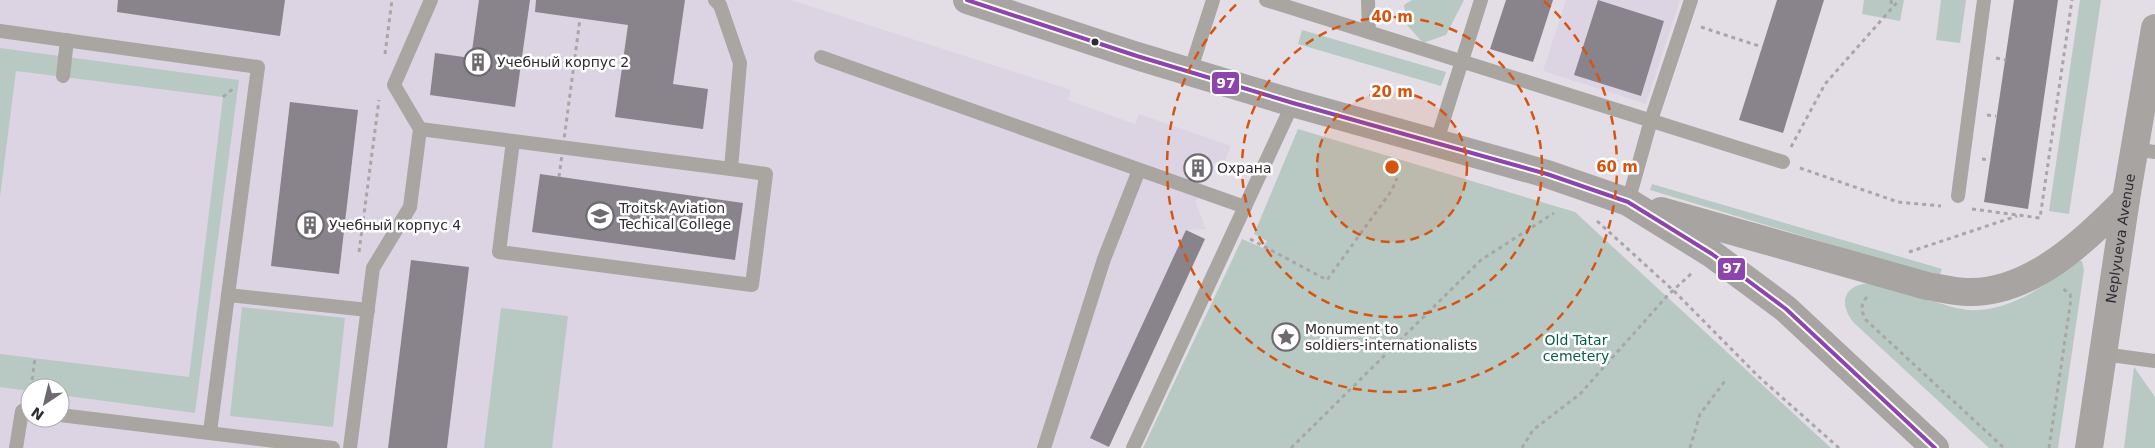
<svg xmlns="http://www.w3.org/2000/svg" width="2155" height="448" font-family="'DejaVu Sans',sans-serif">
<rect width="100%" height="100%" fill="#e3dee6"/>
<g fill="#ddd4e3" fill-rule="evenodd">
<path d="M0 0H791L1071 90 1068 100 1135 124 1139 114 1231 146 1225 161 1208 164 1196 203 1206 229 1187 230 1205 239 1108 448H0ZM30 388H60V418H30Z"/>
<path d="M1566 0H1680L1646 104 1543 71Z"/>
</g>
<g fill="#b8c9c3">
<path d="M1412 0H1464L1446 35 1423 43 1407 25 1404 5Z"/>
<path d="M1864 0H1904L1900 21 1862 14Z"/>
<path d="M1941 0H1966L1960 43 1936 40Z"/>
<path d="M2080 0H2101L2069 214 2049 211Z"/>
<path d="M1302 30 1446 72 1441 86 1298 44Z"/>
<path d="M0 48 239 80 195 413 60 395V388H30V391L0 387V354L189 377 223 97 16 71 0 197Z"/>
<path d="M1298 129 1575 212 1831 448H1143L1242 239 1263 248 1267 241 1254 234Z"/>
<path d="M1652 184 1942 269 1939 277 1650 190Z"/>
<path d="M2078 261H2082L2084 270 2058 448H1989L1853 322C1838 302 1844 285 1870 283 1892 290 1914 296 1936 302 1949 306 1962 311 1977 310 2015 308 2048 284 2078 261Z"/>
<path d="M242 307 345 318 333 427 230 416Z"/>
<path d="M501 308 568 316 552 448H484Z"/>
<path d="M2134 367 2155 397V448H2124Z"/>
</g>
<g fill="#89838c">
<path d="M118 0H285L280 36 117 12Z"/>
<path d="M479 0H530L515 107 430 95 435 53 471 58Z"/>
<path d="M536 0H685L673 84 708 89 703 129 615 117 628 25 535 12Z"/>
<path d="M1506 0H1553L1533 62 1490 49Z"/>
<path d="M1598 0 1664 21 1641 96 1574 75Z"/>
<path d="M1777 0H1824L1783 133 1739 120Z"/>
<path d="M2014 0H2058L2028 209 1984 202Z"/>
<path d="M290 102 358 110 339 274 271 266Z"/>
<path d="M540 174 743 203 735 260 532 232Z"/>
<path d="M1186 230 1205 239 1109 447 1090 438Z"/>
<path d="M411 260 469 267 447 448H388Z"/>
</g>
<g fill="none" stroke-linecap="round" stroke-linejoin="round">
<g stroke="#a9a6a7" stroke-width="3" stroke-dasharray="4 4" stroke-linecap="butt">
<path d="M1891 0 1892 8"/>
<path d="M1701 27 1762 47"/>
<path d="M385 54 392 0"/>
<path d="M1996 58 2006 60"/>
<path d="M223 97 235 87"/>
<path d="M1987 115 1996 116"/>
<path d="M1791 147 1825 84 1899 0"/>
<path d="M1982 159 1991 160"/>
<path d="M1800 168 1898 202 1941 206"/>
<path d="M1972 209 2040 218 2072 0"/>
<path d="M1597 221 1674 291 1758 376 1839 448"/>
<path d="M1250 239 1327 280 1392 190 1397 178"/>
<path d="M359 252 379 100"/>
<path d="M1909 252 2017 216"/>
<path d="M1867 297C1860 304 1861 311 1866 320L2004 448"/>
<path d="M31 388 35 358"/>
<path d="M1291 448 1481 260 1554 213"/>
<path d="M1522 448 1533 430 1580 394 1667 296 1693 272"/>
<path d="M1690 448 1700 414 1725 381"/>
<path d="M2049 448 2071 299 2070 294 2062 288"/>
</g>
<g stroke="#a9a5a1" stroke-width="14">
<path d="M715 0 720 5 740 63 731 169"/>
<path d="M1266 0 1783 162"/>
<path d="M1368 0 1369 32"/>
<path d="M0 31 258 67 210 432"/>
<path d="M821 57 1245 207"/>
<path d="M1190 72 1213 0"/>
<path d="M63 76 67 40"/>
<path d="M420 129 731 169 766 174 752 285 499 252 513 141"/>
<path d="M1436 144 1481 0"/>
<path d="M2135 149 2155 152"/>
<path d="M1958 196 1984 0"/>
<path d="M1628 202 1651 120 1691 0"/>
<path d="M228 295 368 310"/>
<path d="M2103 354 2155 361"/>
<path d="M60 415 333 448"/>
<path d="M16 448 22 411 30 412"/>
<path d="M350 448 373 268 410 207 420 129 394 85 431 0"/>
<path d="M1044 448 1104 259 1139 170"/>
<path d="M1133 448 1293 103"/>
</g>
<g stroke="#a8a4a1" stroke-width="28">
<path d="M967 0 1137 56 1293 103 1547 174 1628 202 1712 254 1786 309 1935 448"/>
<path d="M1661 211 1927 286C1940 288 1955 292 1968 292 2030 294 2086 240 2126 199"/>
<path id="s1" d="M2089 448 2126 199 2155 28"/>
</g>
<path stroke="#a9a6a7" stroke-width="3" stroke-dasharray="4 4" stroke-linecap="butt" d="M559 177 580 19"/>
<g stroke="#fff" stroke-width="8">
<path id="bus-1" d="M967 0 1137 56 1293 103 1547 174 1628 202 1712 254 1786 309 1935 448"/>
</g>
<use href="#bus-1" stroke="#8e44ad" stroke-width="4"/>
</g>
<circle cx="1392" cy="167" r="75" fill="#d65410" fill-opacity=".12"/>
<g fill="none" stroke="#d65410" stroke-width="2.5" stroke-dasharray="9 6">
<circle cx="1392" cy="167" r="75"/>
<circle cx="1392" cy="167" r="150"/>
<path d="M1544 1A225 225 0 1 1 1240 1"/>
</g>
<defs>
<g id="building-ring" transform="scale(1.4375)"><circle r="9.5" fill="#fff" stroke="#6e6a70" stroke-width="1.5"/><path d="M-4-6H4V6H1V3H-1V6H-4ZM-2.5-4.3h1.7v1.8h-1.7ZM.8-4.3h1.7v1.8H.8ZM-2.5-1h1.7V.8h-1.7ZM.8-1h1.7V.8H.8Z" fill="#6e6a70"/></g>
<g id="university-ring" transform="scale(1.4375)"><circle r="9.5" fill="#fff" stroke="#6e6a70" stroke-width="1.5"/><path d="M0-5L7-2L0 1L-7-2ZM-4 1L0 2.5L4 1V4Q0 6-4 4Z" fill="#6e6a70"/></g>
<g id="sight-ring" transform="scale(1.4375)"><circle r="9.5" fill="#fff" stroke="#6e6a70" stroke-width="1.5"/><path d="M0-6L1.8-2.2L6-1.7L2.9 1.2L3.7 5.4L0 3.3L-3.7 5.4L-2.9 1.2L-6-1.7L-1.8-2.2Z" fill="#6e6a70"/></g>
</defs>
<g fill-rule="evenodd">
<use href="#building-ring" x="478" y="62"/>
<use href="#building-ring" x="1198" y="168"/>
<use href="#university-ring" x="600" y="216"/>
<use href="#building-ring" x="310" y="225"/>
<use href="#sight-ring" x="1286" y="337"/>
</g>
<circle fill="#2f2b31" stroke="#fff" stroke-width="2" cx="1095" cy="42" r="4.5"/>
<g text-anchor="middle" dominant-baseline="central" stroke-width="5" stroke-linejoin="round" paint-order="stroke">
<g font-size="14" fill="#2f2b31" stroke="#fff" text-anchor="start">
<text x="497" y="62">Учебный корпус 2</text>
<text x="1217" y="168">Охрана</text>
<text x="619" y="208">Troitsk Aviation<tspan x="619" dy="16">Techical College</tspan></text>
<text x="329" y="225">Учебный корпус 4</text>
<text x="1305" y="329">Monument to<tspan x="1305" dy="16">soldiers-internationalists</tspan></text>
</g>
<g font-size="14" fill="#2f2b31" stroke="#fff">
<text stroke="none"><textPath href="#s1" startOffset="212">Neplyueva Avenue</textPath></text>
</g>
<g font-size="14" fill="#065e43" stroke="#fff">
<text x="1576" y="340">Old Tatar<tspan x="1576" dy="16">cemetery</tspan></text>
</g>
</g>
<circle cx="1392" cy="167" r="8" fill="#d65410" stroke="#fff" stroke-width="2.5"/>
<g font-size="15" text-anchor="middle" font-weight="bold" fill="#d65410" stroke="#fff" stroke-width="5" stroke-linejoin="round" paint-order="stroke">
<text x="1392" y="22">40 m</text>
<text x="1392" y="97">20 m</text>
<text x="1617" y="172">60 m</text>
</g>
<g stroke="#fff" stroke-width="2">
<rect x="1211" y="71" width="29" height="24" rx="5" fill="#8e44ad"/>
<rect x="1717" y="257" width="29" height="24" rx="5" fill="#8e44ad"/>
</g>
<g font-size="14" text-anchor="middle" font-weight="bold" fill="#fff">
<text x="1226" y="88">97</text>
<text x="1732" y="273">97</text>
</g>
<g transform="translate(45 403) rotate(215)"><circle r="24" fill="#ffffff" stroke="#acaaad"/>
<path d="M0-4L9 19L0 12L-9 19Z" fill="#6e6a70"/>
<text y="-8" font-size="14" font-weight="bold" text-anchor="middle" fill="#2f2b31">N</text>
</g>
</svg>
